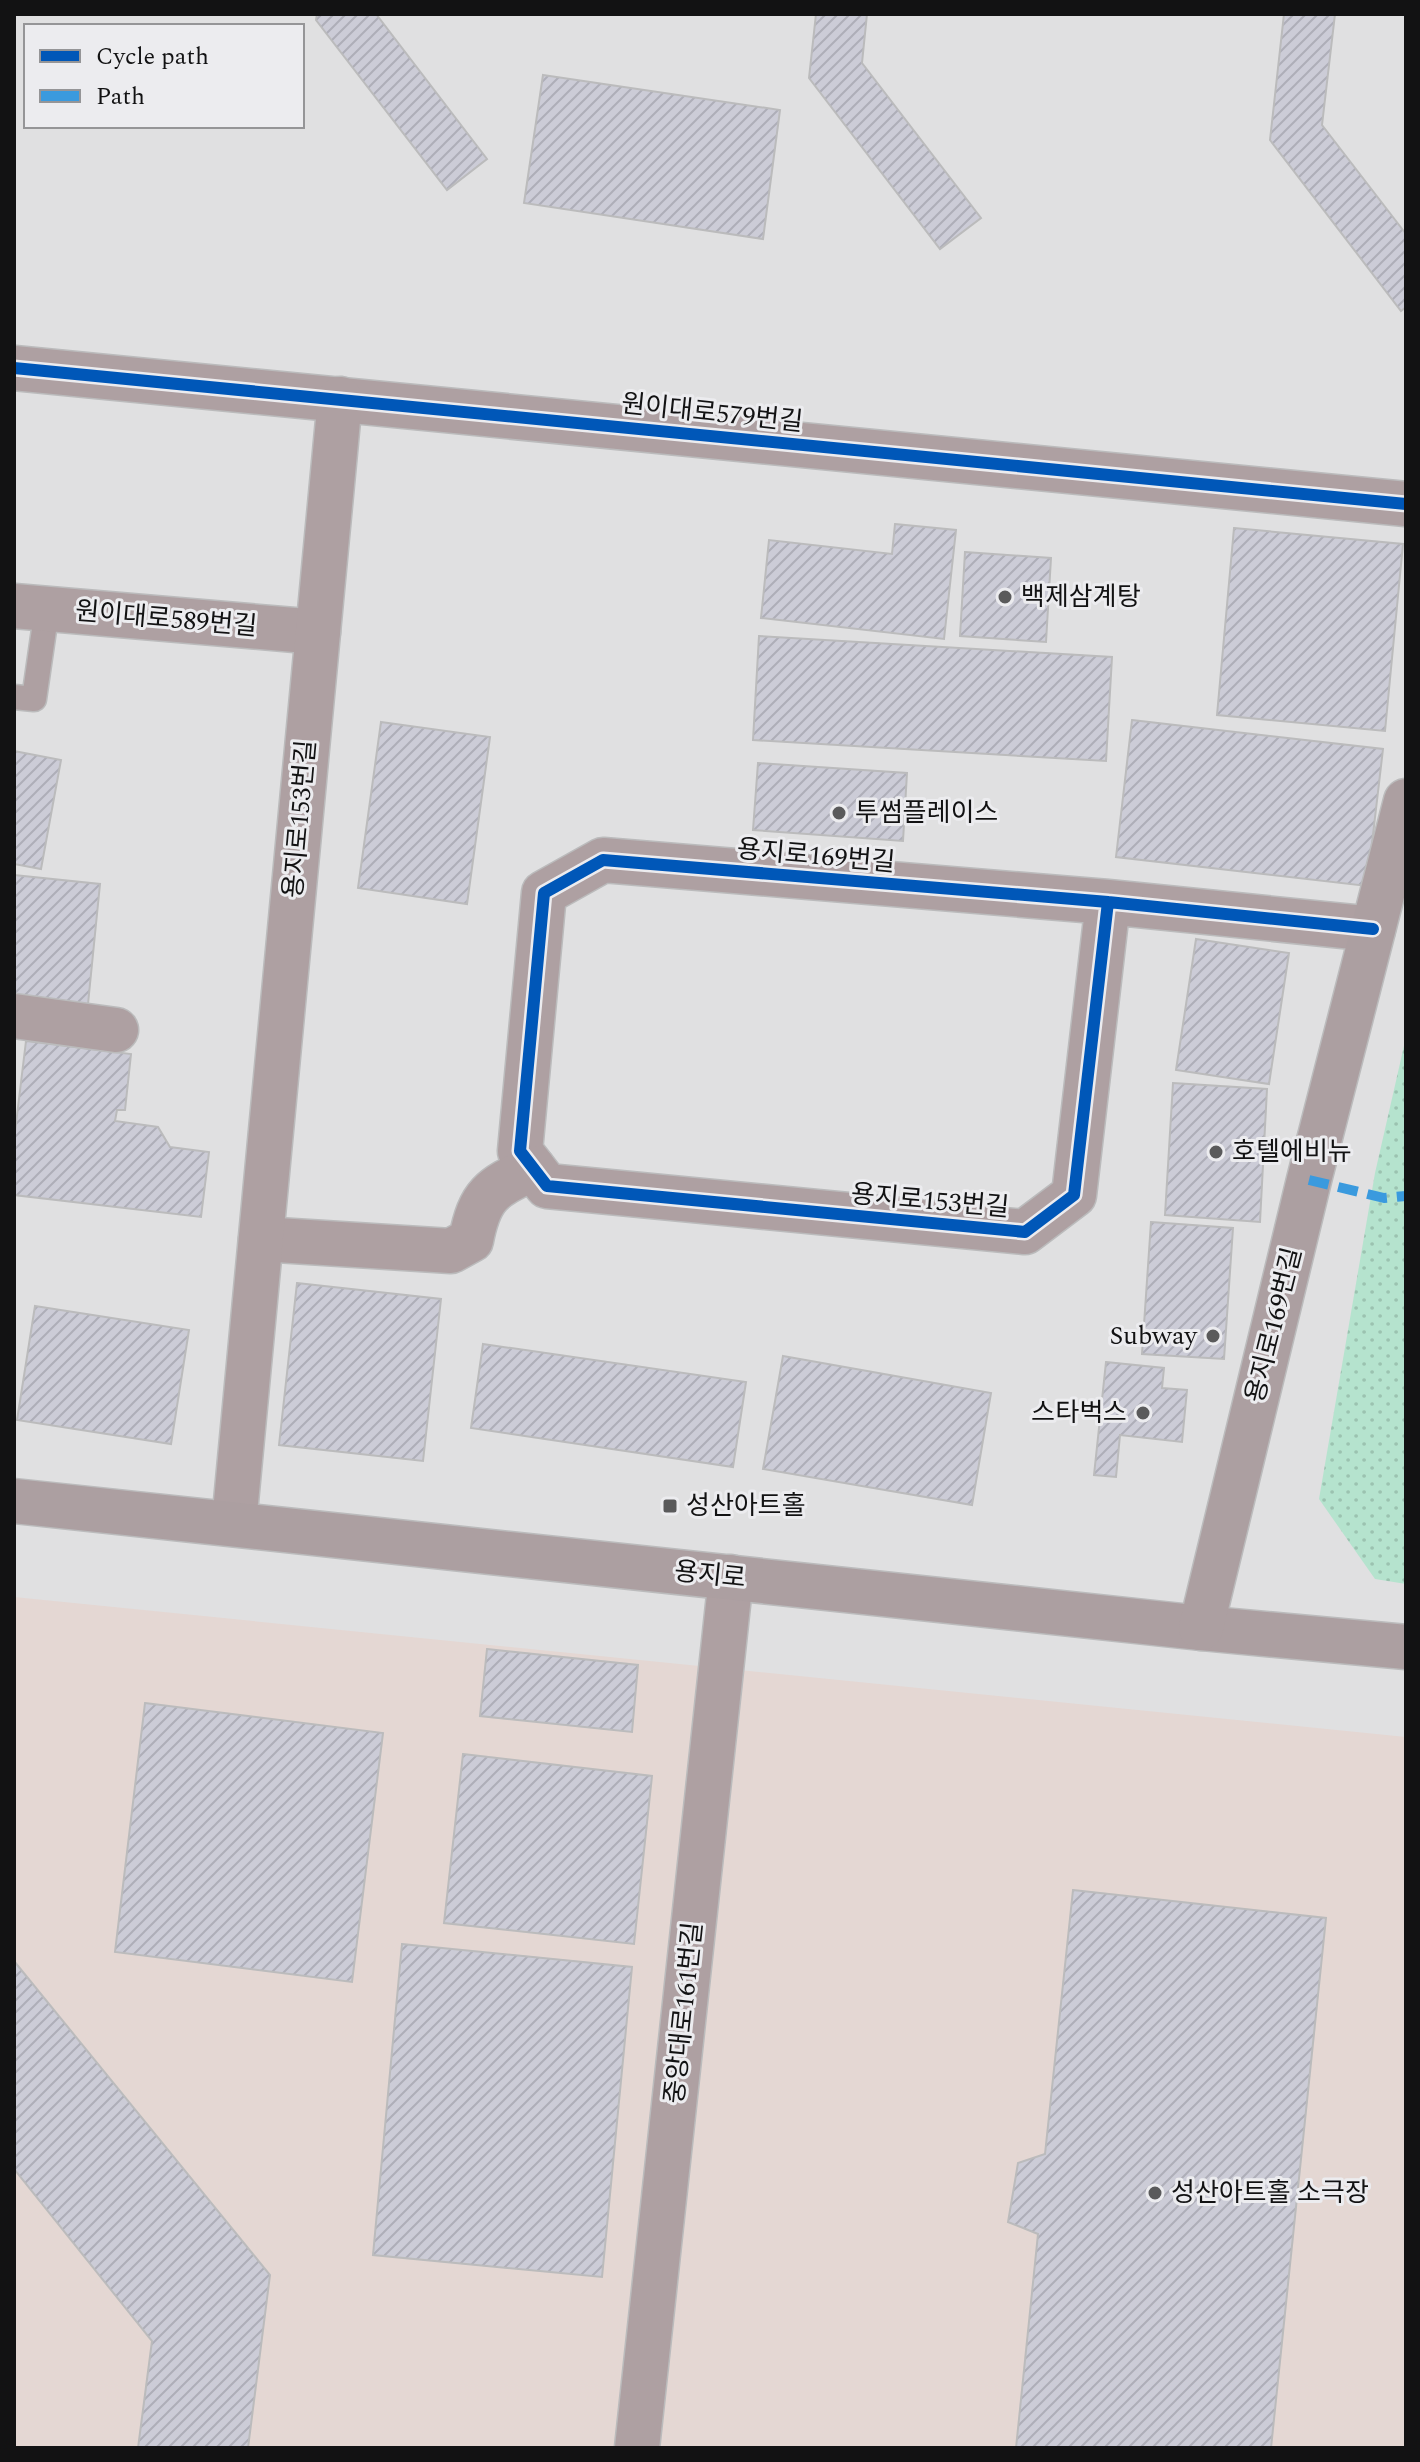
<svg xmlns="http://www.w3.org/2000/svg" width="1420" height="2462" font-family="Spectral,'Noto Sans KR',serif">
<defs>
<pattern id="green-dots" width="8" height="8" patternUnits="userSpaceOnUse" patternTransform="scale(2)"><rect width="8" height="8" fill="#b5e3ce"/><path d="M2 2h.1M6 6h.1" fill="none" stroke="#9bc2b0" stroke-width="1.8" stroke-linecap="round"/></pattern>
<pattern id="building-hatch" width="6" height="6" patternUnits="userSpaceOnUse" patternTransform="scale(2)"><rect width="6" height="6" fill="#ccccd7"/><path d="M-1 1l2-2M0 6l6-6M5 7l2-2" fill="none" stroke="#aeaeb8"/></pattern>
</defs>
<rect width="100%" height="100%" fill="#e0e0e1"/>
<path fill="#e4d7d3" d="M14 1597 1406 1737V2448H14Z"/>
<path fill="url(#green-dots)" d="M1406 1037V1584L1375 1579 1319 1499 1375 1173Z"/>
<g fill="url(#building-hatch)" stroke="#bbbbbc" stroke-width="2">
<path d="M317 14H376L487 159 447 190 316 20Z"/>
<path d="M816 14H867L862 63 981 218 940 249 809 78Z"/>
<path d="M1284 14H1335L1322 125 1406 234V307L1401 311 1270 140Z"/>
<path d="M543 75 780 110 763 239 524 203Z"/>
<path d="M895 524 956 530 944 639 761 618 769 540 892 554Z"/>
<path d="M1234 528 1403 544 1385 731 1217 715Z"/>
<path d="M965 552 1051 558 1046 642 960 636Z"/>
<path d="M759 636 1112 657 1106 761 753 740Z"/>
<path d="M1132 720 1383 749 1367 886 1116 857Z"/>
<path d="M381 722 490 737 467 904 358 888Z"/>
<path d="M14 751 61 760 41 869 14 864Z"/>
<path d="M758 763 907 773 903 841 753 830Z"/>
<path d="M14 875 100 884 87 1014 14 1007Z"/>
<path d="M1196 939 1289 953 1269 1084 1176 1070Z"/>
<path d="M26 1041 131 1054 125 1110H117L115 1121 158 1127 170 1147 209 1152 201 1217 14 1195V1140Z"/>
<path d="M1173 1083 1267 1089 1260 1222 1165 1215Z"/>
<path d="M1151 1222 1233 1228 1224 1359 1142 1354Z"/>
<path d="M297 1283 441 1299 423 1461 279 1445Z"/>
<path d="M35 1306 189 1330 171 1444 17 1420Z"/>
<path d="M483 1344 746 1382 733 1467 471 1428Z"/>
<path d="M783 1356 991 1393 972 1505 763 1469Z"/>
<path d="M1106 1362 1164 1368 1162 1388 1187 1390 1182 1442 1120 1435 1116 1477 1094 1475Z"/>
<path d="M487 1649 638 1665 632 1732 480 1716Z"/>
<path d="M145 1703 383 1733 352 1982 115 1952Z"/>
<path d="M463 1754 652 1776 634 1944 444 1923Z"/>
<path d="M1073 1890 1326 1918 1271 2448H1016L1038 2234 1008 2222 1018 2163 1045 2154Z"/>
<path d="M402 1944 632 1967 602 2277 373 2255Z"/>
<path d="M14 1961 270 2275 248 2448H138L152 2341 14 2169Z"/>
</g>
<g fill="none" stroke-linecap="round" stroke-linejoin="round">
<g stroke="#bbbbbc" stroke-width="27">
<path id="lane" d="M14 697 34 699 47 609"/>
</g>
<g stroke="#bbbbbc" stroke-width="47">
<g id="street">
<path d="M14 368 1406 504"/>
<path d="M14 606 318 632"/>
<path d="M1108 902 1074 1195 1025 1232 547 1186 520 1151 544 893 603 860 1108 902 1373 929"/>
<path d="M14 1016 116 1030"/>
<path d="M261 1239 451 1251 471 1240C480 1193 492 1188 533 1168"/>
<path d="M234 1523 340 399"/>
<path d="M637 2448 731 1577"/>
</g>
</g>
<g stroke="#bbbbbc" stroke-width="47">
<g id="secondary">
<path d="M14 1501 1201 1628 1406 1647"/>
<path d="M1201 1628 1309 1180 1406 801"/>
</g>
</g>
<use href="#lane" stroke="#aea0a2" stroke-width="24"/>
<use href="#street" stroke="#aea0a2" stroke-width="44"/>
<use href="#secondary" stroke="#ac9fa1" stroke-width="44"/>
<path stroke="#3a9ade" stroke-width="10" stroke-dasharray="20 10" stroke-linecap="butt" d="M1309 1180 1384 1198 1406 1196"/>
<g stroke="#ececef" stroke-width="17">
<g id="cycleway">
<path d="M14 368 1406 504"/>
<path d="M1108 902 1074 1195 1025 1232 547 1186 520 1151 544 893 603 860 1108 902 1373 929"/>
</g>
</g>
<use href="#cycleway" stroke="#0057b8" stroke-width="12"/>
</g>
<g fill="#5a5a5b" stroke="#ececef" stroke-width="3">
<circle cx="1005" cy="597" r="8"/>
<circle cx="839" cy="813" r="8"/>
<circle cx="1216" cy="1152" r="8"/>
<circle cx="1213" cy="1336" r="8"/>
<circle cx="1143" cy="1413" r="8"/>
<rect x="662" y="1498" width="16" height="16" rx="4"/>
<circle cx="1155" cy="2193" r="8"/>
</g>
<g text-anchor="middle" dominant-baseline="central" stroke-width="6" stroke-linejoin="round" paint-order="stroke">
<g font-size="26" fill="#121213" stroke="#ececef">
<text transform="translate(712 413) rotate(6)">원이대로579번길</text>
<text transform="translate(166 619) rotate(5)">원이대로589번길</text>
<text transform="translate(300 819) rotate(-85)">용지로153번길</text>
<text transform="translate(816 856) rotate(5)">용지로169번길</text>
<text transform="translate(930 1201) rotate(5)">용지로153번길</text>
<text transform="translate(1274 1325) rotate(-76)">용지로169번길</text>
<text transform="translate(710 1575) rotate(6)">용지로</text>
<text transform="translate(684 2013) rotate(-84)">중앙대로161번길</text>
</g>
<g font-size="26" fill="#121213" stroke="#ececef" text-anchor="start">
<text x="1021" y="597">백제삼계탕</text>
<text x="855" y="813">투썸플레이스</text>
<text x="1232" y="1152">호텔에비뉴</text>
<text x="1197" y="1336" text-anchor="end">Subway</text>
<text x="1127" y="1413" text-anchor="end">스타벅스</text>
<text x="686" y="1506">성산아트홀</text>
<text x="1171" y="2193">성산아트홀 소극장</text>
</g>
</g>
<rect width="1420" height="2462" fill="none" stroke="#121213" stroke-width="32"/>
<rect x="24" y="24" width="280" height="104" fill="#ececef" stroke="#959597" stroke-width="2"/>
<rect x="40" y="50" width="40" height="12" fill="#0057b8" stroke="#959597" stroke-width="2"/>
<text x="96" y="64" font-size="24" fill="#121213">Cycle path</text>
<rect x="40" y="90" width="40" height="12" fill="#3a9ade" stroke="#959597" stroke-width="2"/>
<text x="96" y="104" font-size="24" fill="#121213">Path</text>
</svg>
